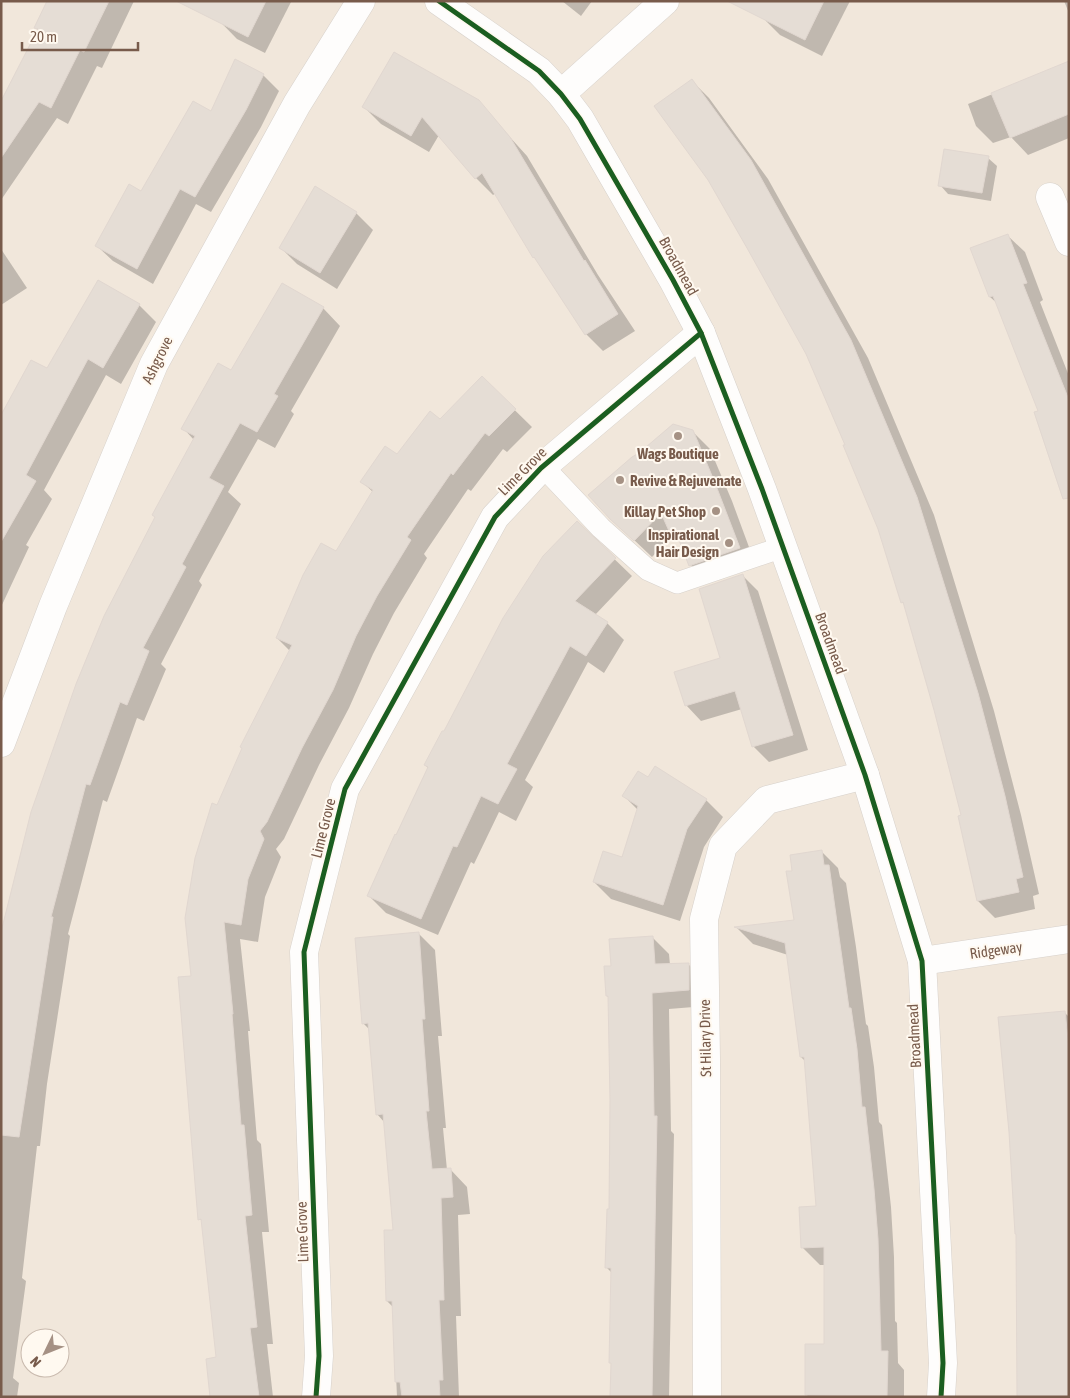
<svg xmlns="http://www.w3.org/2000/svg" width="1070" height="1398" font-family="'Asap Condensed',sans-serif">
<rect width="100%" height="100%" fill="#f8f4ee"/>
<path fill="#f1e7db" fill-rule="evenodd" d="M1 1H1069V1397H1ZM30 1338H60V1368H30Z"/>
<g fill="#0003">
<path d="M48 1H134L102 68 97 66 68 124 57 118 1 200V104L38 30 36 27Z"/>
<path d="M200 1H290L291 2 265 53 237 39Z"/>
<path d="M562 1H592L581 16Z"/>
<path d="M772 1H850L822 56 780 35 763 18Z"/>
<path d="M1064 1H1069V13Z"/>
<path d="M1069 63V138L1028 155 1011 137 993 143 976 126 968 104Z"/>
<path d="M263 75 279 91 261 127 211 212 196 204 153 284 113 261 97 246 211 113Z"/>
<path d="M692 81 709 98 768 179 868 358 934 515 994 711 1021 815 1039 894 1033 896 1035 909 995 918 978 901 960 817 963 816 935 710 905 605 902 602 879 528 847 445Z"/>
<path d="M478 102 527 156 598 275 635 331 603 351 586 334 541 264 534 257 496 193 493 195 476 178 439 135 429 152 381 124 364 107Z"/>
<path d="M988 158 997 166 991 201 948 194 940 185Z"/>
<path d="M356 213 373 230 337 289 297 264 280 247Z"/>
<path d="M1007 235 1025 252 1043 300 1040 302 1069 376V499L1055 466 1040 412 998 304 990 297Z"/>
<path d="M1 249 27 288 1 305Z"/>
<path d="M99 282 139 305 156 322 121 384 106 375 44 490 52 499 26 545 29 547 1 607V458L48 370Z"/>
<path d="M323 308 340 326 291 411 294 414 275 448 258 439 228 492 241 504 199 581 202 585 161 664 166 669 144 721 137 718 107 802 103 800 68 934 70 936 47 1084 40 1146H37L22 1278 26 1281 13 1378 19 1383 17 1397H1V937L194 440 183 428 231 372Z"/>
<path d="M482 378 532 427 507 452 503 449 471 491 468 489 424 554 427 558 394 613 373 654 349 708 319 765 284 839 276 849 281 857 265 897 258 942 240 939 250 1031H248L257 1140 261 1144 269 1232H262L273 1344H267L273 1397H212L217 1358 203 1222 200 1219 193 977 218 806 290 651 277 638 337 553 373 492 362 482 440 421Z"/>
<path d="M692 431 710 449 732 501 756 566 708 582 691 565 681 542 674 534 652 557 611 518Z"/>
<path d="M577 523 632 576 595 615 607 623 624 640 604 673 588 662 525 780 533 787 516 821 499 812 474 864 471 862 438 935 386 913 368 895 428 768 425 765Z"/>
<path d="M742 575 758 591 808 750 769 762 753 746 742 709 701 721 686 705 722 659Z"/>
<path d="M649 779 706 800 723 817 704 847 680 921 611 899 594 882 622 858 638 810 624 796Z"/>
<path d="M821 851 838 868 840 877 846 883 856 947 866 1024 868 1026 874 1067 879 1122 882 1125 891 1207 894 1257 895 1321 897 1323 898 1363 904 1370V1397H809L806 1394 825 1345V1265H820L803 1248 818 1207 805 1061 801 1057 788 955 753 944 737 928 795 921 794 872Z"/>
<path d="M418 933 435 950 442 1036H438L446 1128H443L447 1170 450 1169 467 1187 470 1214 458 1215 461 1316H456L459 1397H397L393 1307 387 1301 394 1231 385 1123 377 1114 370 1030 363 1023Z"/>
<path d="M652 937 669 954 670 965 688 964 706 981V1006L669 1009 671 1131 674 1134 669 1397H611L612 1365 610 1362 612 1273 607 1268 611 1210 610 998 607 996 612 967Z"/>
<path d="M1064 1012 1069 1017V1397L1016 1234Z"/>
</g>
<g fill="#e5ddd5" stroke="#e1d7d0">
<path d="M47 1H109L84 52 80 50 51 108 39 102 1 158V101L38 29 34 28Z"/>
<path d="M176 1H266L248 37Z"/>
<path d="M727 1H824L805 40Z"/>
<path d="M394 52 479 100 510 137 584 261 585 260 618 314 585 335 534 257 533 258 482 173 475 179 422 117 411 136 362 107Z"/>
<path d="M235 59 264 74 246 110 195 197 180 189 137 269 95 246 129 184 141 191 193 101 211 111Z"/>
<path d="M1069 61V114L1010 138 991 93Z"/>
<path d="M692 79 751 160 851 340 917 497 978 693 1005 796 1023 877 1016 879 1019 892 977 901 958 816 961 815 934 710 903 602 901 603 878 529 843 445H845L806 354 747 248 708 180 654 106Z"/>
<path d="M944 149 989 156 982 193 938 186Z"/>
<path d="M315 186 357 212 320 273 279 248Z"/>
<path d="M1008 234 1027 283 1023 284 1069 400V498L1063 499 1034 412 1038 411 993 296 989 297 970 248Z"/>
<path d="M98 280 140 304 103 368 88 359 26 475 36 481 1 542V415L31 360 47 368Z"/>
<path d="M282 283 324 307 274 394 278 396 257 432 240 423 209 478 224 486 182 564 186 567 143 648 149 651 127 705 120 702 90 785 86 784 51 917H53L19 1137 1 1135V932L31 812 76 684 104 616 155 517 152 515 195 436 181 429 218 363 231 370Z"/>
<path d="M482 376 516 409 489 436 485 433 453 475 451 473 407 537 411 540 377 596 356 636 333 690 302 748 267 822 260 831 264 839 248 879 241 925 224 922 233 1014H232L241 1125H244L252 1215 245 1216 257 1327 250 1328 259 1397H210L206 1359 216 1357 201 1219 198 1220 178 977 191 976 185 918 195 858 212 803 217 805 242 748 240 747 292 645 276 638 303 575 321 543 336 551 373 490 360 482 385 446 397 454 430 411 440 419Z"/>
<path d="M673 424 693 430 715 483 740 548 689 566 674 527 669 531 661 513 634 541 610 519 588 495 632 457 639 453Z"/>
<path d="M577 521 616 558 575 601 608 622 586 656 570 646 507 764 517 769 498 804 481 796 457 847 453 846 421 919 367 896 395 834 396 835 428 767 424 765 442 731H444L503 618 543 556Z"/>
<path d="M743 574 793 735 752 747 735 691 685 706 674 672 720 658 699 589Z"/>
<path d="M655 766 707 799 687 829 663 905 593 882 603 851 622 857 638 806 622 796 638 771 648 777Z"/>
<path d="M822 850 824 865H829L849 1008H851L857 1049 862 1107H865L874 1189 878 1239 881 1351H888L887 1396 805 1395V1344H824V1247L801 1248 799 1207 816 1206 804 1057H800L785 943 734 927 794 920 786 871H792L790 855Z"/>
<path d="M419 932 425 1019H422L429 1111H426L432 1169 451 1168 453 1197 441 1198 444 1300H439L443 1380H439L440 1397H402L400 1382H395L392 1301H386L384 1230H393L383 1114 376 1115 368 1023 362 1024 355 938Z"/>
<path d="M653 936 655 964 689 963V990L652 993 654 1116H657L652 1397H610L611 1363H609L611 1268H605L607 1209H609L610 1101 608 996H606L604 966H611L609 939Z"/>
<path d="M1065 1011 1069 1048V1397H1017L1016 1234H1015L1009 1132 998 1017Z"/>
</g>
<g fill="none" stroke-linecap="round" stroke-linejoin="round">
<g stroke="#d7d1cb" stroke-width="22">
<path id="service" d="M541 468 551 475 601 528 648 570 677 583 783 547"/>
</g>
<g stroke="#d7d1cb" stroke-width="29">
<g id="minor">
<path d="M561 94 665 1"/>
<path d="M1050 197 1069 242"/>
<path d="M1 743 53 606 154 364 297 104 361 1"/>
<path d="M316 1397 319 1356 304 952 345 789 495 517 541 468 701 333"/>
<path d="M707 1397 706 1059 704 919 723 846 767 800 865 775"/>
</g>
</g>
<g stroke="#d7d1cb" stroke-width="29">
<g id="tertiary">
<path d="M439 1 539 71 561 94 580 119 673 280 701 333 762 489 865 775 922 961 943 1363 941 1397"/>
<path d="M922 961 1069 939"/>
</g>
</g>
<use href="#service" stroke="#fefdfc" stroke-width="21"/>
<use href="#minor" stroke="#fefdfc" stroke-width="28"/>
<use href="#tertiary" stroke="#fefdfc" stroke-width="28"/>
<g stroke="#fff9f0" stroke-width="8">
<g id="cycleway">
<path d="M439 1 539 71 561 94 580 119 673 280 701 333 762 489 865 775 922 961 943 1363 941 1397"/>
<path d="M316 1397 319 1356 304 952 345 789 495 517 541 468 701 333"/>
</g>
</g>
<use href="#cycleway" stroke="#1b5e20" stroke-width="5"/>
</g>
<g fill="#a59184" stroke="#fff9f0" stroke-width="2">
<circle cx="678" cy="436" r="5"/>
<circle cx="620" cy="480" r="5"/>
<circle cx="716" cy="511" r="5"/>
<circle cx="729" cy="543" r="5"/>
</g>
<g text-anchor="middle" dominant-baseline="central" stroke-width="4" stroke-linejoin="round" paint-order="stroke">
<g font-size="15" fill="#785b4b" stroke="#fff9f0">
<text transform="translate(679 266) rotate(61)">Broadmead</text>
<text transform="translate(157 360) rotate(-64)">Ashgrove</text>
<text transform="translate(522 471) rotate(-45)">Lime Grove</text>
<text transform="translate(831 643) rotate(70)">Broadmead</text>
<text transform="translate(323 828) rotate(-76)">Lime Grove</text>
<text transform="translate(996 950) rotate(-8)">Ridgeway</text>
<text transform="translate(914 1036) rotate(-93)">Broadmead</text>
<text transform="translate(705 1038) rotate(-91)">St Hilary Drive</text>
<text transform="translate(302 1232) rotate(-92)">Lime Grove</text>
</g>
<g font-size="15" font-weight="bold" fill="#785b4b" stroke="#fff9f0" text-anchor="end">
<text x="678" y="453" text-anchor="middle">Wags Boutique</text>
<text x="630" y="480" text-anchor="start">Revive &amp; Rejuvenate</text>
<text x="706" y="511">Killay Pet Shop</text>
<text x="719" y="534">Inspirational<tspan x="719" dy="17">Hair Design</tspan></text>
</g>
</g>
<rect width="1070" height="1398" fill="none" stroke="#785b4b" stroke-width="5"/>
<g transform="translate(45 1353) rotate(227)"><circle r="24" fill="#fff9f0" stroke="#c9baae"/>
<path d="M0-4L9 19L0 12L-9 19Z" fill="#a59184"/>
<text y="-8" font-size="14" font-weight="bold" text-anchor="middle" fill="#785b4b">N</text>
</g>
<path d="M22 42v8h116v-8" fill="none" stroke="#785b4b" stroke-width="2.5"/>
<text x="30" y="42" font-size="15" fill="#785b4b" stroke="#fff9f0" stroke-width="4" paint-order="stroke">20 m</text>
</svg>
